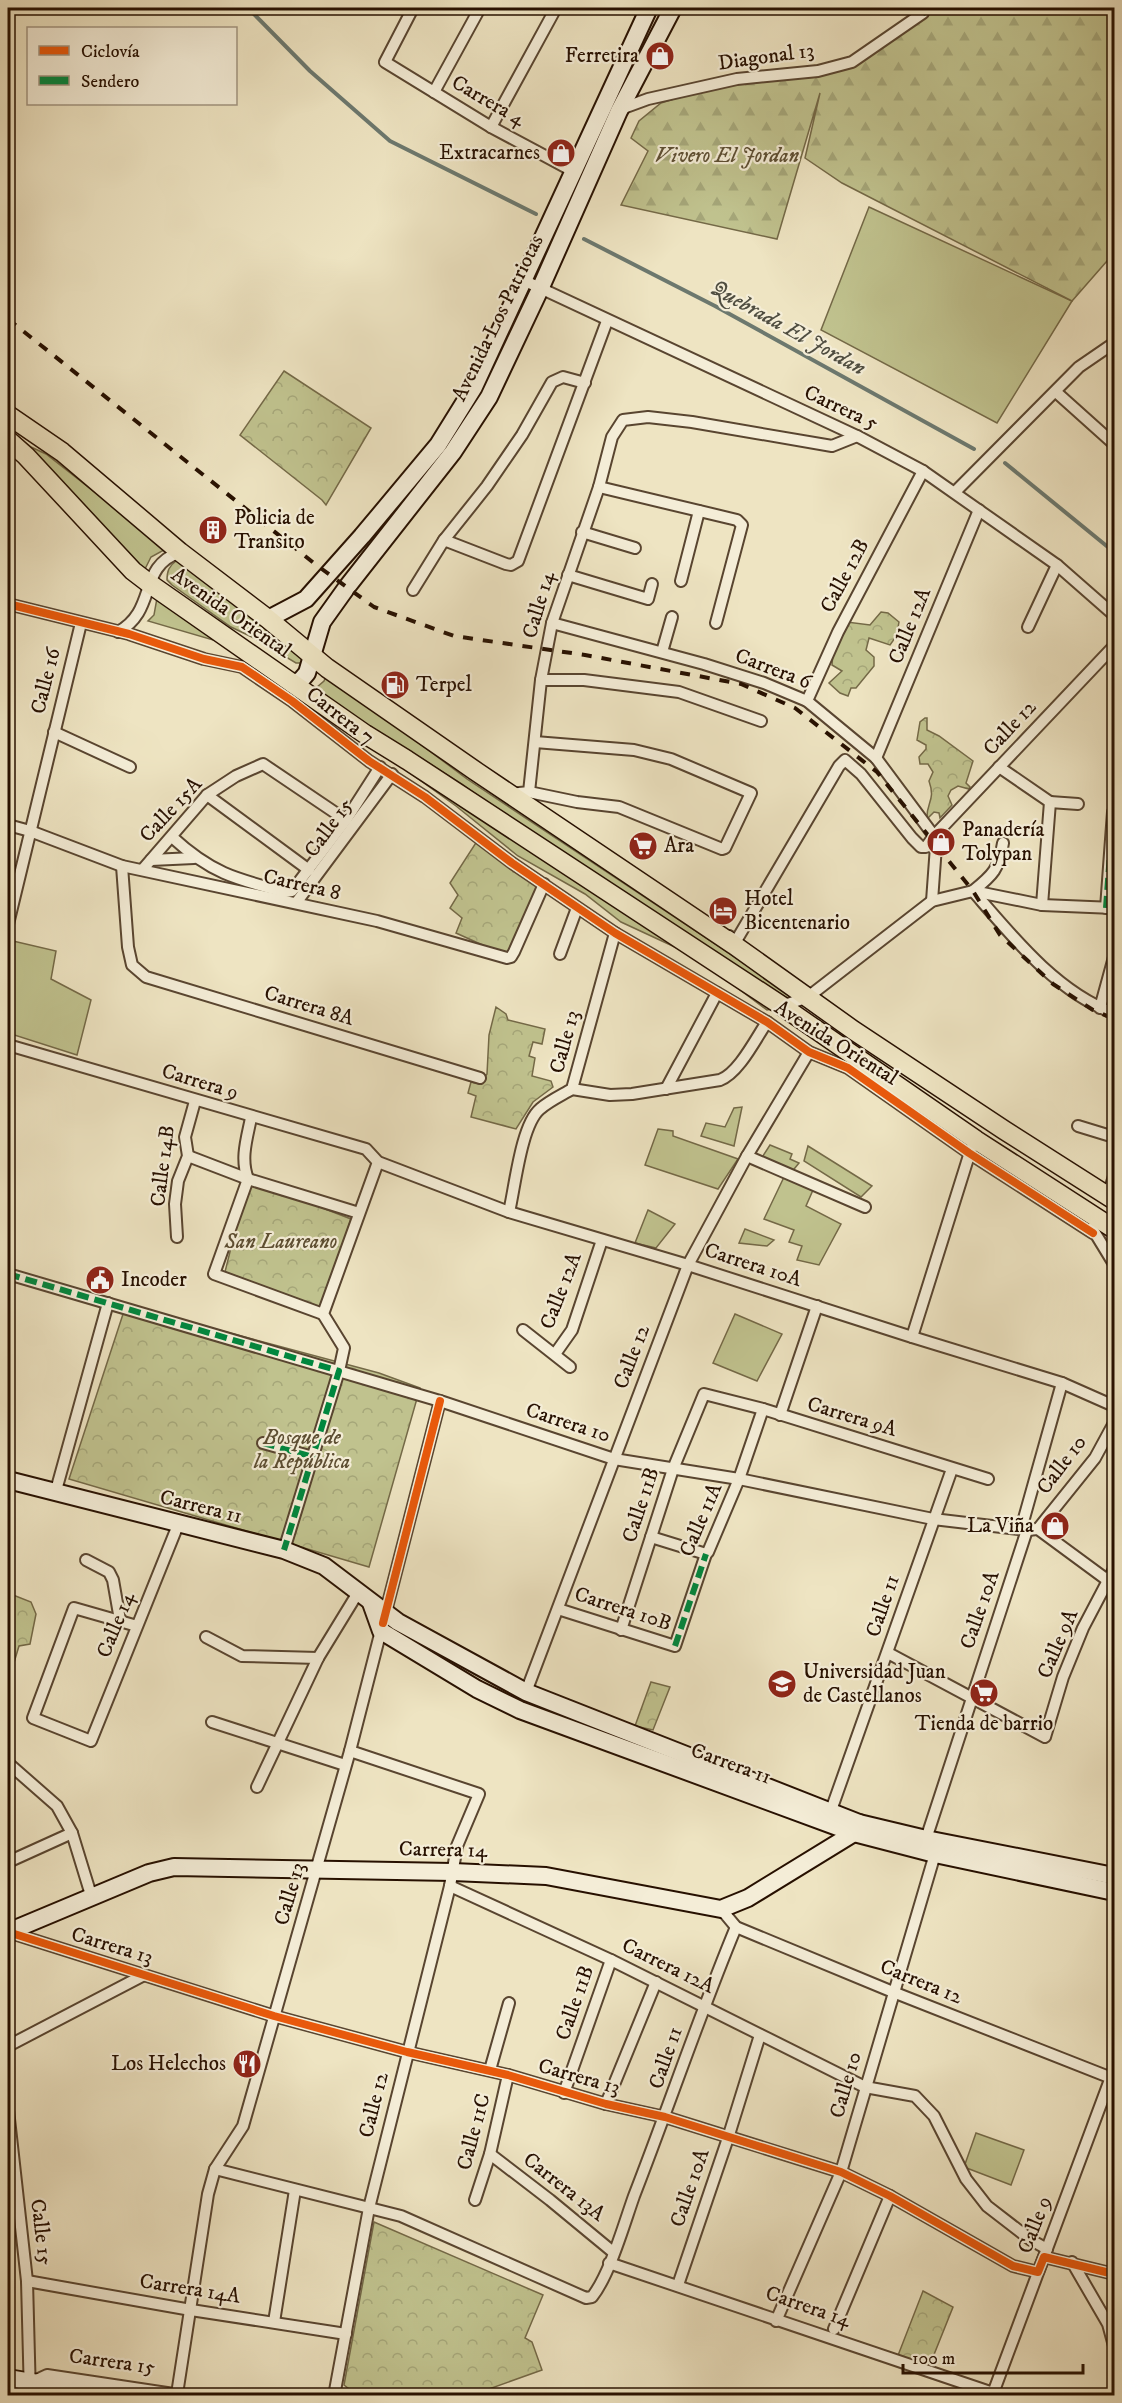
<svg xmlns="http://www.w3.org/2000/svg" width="1122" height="2403" font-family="'IM FELL DW Pica',serif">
<defs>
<pattern id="forest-firs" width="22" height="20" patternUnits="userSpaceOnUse" patternTransform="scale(1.5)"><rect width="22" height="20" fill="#c0c28e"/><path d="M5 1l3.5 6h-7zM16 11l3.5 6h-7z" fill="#a5a679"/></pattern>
<pattern id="park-crowns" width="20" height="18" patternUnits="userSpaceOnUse" patternTransform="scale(1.5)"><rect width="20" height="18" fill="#c0c28e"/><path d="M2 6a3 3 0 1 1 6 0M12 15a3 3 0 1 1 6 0" fill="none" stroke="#a5a679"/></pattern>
</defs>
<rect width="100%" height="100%" fill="#eee4c2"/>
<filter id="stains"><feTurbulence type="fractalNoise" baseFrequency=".00333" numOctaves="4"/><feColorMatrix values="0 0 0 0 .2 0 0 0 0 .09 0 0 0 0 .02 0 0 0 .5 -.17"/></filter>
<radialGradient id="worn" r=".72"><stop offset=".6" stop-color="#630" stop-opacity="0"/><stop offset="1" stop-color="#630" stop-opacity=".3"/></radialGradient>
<g fill="#c0c28e" stroke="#746947" stroke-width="1.5">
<path d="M869 207 1072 301 997 423 821 330Z"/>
<path d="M8 428 31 447 46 454 165 547 164 550 151 557 145 569H141L8 432Z"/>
<path d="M176 561 184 562 305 654 303 663H296L254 638 231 627 172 585 167 580C167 571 169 566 176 561Z"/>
<path d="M157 598 215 638 213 640 148 621 154 615Z"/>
<path d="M327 674 467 779 795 997 792 1001 779 993 527 831 462 784 328 700 317 691 316 688 324 681Z"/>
<path d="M304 697 772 1009 767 1010 720 975 677 948 621 922 585 894 518 856 456 806Z"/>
<path d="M13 941 56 951 51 979 91 1000 77 1055 8 1033V964Z"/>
<path d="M742 1107 734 1146 701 1136 706 1123 725 1127 734 1108Z"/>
<path d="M658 1129 673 1131V1136L738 1159 718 1189 645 1165Z"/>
<path d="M770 1145 792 1154 790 1159 799 1163 790 1174 761 1159Z"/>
<path d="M808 1146 872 1186 861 1197 804 1161Z"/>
<path d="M785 1175 813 1190 806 1206 841 1224 819 1265 797 1260 802 1246 789 1242 794 1230 764 1219Z"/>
<path d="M648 1210 675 1224 656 1248 635 1243Z"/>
<path d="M745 1229 774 1240 767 1246 739 1243Z"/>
<path d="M735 1314 782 1334 757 1381 713 1363Z"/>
<path d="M976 2133 1024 2150 1011 2185 964 2167Z"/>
</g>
<path fill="url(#forest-firs)" stroke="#746947" stroke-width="1.5" d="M947 8H1114V253L1072 301 842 183 805 158 820 93 777 239 621 205 648 151 631 138 639 121 661 103 737 79 825 74 868 55 914 19Z"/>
<g fill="url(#park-crowns)" stroke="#746947" stroke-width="1.5">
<path d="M284 371 371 428 326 505 322 500 240 435Z"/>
<path d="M881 612 888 613 899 622C898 630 895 639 890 645L869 638 866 650 874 657V666L856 688H851L848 696 840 693 829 683 842 671 832 665 833 653 847 622 870 625Z"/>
<path d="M925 718H927V730L939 736 973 761 966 783 970 787 969 789 958 786 951 790 948 796 952 805 940 818 939 813 934 812 927 819C926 802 936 801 929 781L933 772 928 764H920L919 757 926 749V745L917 740 920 722Z"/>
<path d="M479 838 542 884 509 957 456 933 462 918 450 908 458 895 450 883Z"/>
<path d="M496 1007 506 1014 508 1020 545 1029 542 1044 533 1042 529 1056 535 1058 532 1076 551 1081 553 1087 533 1102 516 1129 471 1117 476 1096 468 1093 471 1082 480 1084 487 1074 489 1035Z"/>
<path d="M248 1179 351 1219 321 1308 225 1272Z"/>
<path d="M126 1305 379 1373 420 1388 369 1567 69 1479Z"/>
<path d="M8 1593 31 1602 36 1614 30 1644 19 1646 9 1679Z"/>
<path d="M651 1682 670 1687 653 1730 635 1726Z"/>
<path d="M374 2222 543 2295 525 2338 532 2342 542 2370 472 2395H357L344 2385Z"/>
<path d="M923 2291 953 2307 929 2367 897 2358Z"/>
</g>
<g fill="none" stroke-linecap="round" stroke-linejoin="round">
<g stroke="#6c786e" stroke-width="4">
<path d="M248 8 310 71 390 141 536 214"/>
<path d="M584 239 715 306 974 449"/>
<path d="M1005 463 1114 552"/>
</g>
<g stroke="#594530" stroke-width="14">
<g id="street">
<path d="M413 8 385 62 491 127 573 171"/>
<path d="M434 92 480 8"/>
<path d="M618 110 648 99 737 79 818 71 852 62 923 13"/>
<path d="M491 127 556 8"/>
<path d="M523 280 857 436 923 471 1057 565 1114 615"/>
<path d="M1056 392 1114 444"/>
<path d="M599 487 737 520 742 525 716 623"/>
<path d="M955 492 1079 367 1114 343"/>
<path d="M582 532 635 548"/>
<path d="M444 540 487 486 522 435 552 382 563 377 585 383"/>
<path d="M568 575 648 599 652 584"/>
<path d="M681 581 699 511"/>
<path d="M413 590 444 540 506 564 511 565 518 561 607 321"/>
<path d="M8 604 129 634 204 659 242 667 292 701 369 761 425 797 512 863 615 933 767 1022 809 1052 848 1068 969 1153 1093 1233"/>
<path d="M552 623 704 664 764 683 807 701 876 758 934 836 936 846 932 901"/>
<path d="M1028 627 1057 565"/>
<path d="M118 632C158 610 137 567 180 552"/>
<path d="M662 652 672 617"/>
<path d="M541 680H584L679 692 761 721"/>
<path d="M807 701 838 632 923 471"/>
<path d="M54 732 130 767"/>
<path d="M876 758 979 510"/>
<path d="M999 767 1050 802"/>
<path d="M529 792 577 802 619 807 722 849 725 848 751 793 671 759 634 750 535 742"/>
<path d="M510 794 529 792 541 680 552 623 599 487 612 437 623 420 648 417 692 422 832 446 857 436"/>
<path d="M207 795 309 870"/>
<path d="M1050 802 1078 804"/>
<path d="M8 825 30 831 122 866 377 921 507 958 511 957 514 952 544 884"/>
<path d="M172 837C211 873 235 879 285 892L292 891 346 820 380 767"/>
<path d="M1003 843C999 869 993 875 973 891 1011 935 1057 993 1114 1013"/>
<path d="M151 860 194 858"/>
<path d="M122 866 128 947 132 965 146 977 480 1078"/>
<path d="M143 869 207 795 236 776 263 764 346 820"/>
<path d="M296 903 392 774"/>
<path d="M1042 905 1050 802"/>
<path d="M1106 908 1113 812"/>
<path d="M8 924 81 623"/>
<path d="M729 936 736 941 839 766 845 760 861 774 912 838 921 847H926L934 836 1114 646"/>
<path d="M560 954 577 908"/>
<path d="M782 1006 808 997 932 901 973 891 1042 905 1114 908"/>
<path d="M1100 1008 1114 957"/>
<path d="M8 1045 366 1149 378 1162 509 1212 688 1265 912 1337 1062 1383 1114 1406"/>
<path d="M572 1089 610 1095 632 1094 720 1080C739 1073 756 1038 767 1022"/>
<path d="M666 1089 717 993"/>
<path d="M251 1118C247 1138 240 1159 248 1179L214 1274 323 1314"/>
<path d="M1078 1126 1114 1137"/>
<path d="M188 1156 248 1179 359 1213"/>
<path d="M747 1156 865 1207"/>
<path d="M1108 1196 1114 1176"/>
<path d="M509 1212C515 1187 521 1125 540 1109 549 1101 562 1095 572 1089L615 933"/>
<path d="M1092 1228 1114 1264"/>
<path d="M177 1237 175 1204 178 1181 188 1156 185 1137 195 1101"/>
<path d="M8 1274 440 1401 614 1459 739 1479 933 1519 1027 1530 1038 1529 1114 1585"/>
<path d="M523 1330 570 1367"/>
<path d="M912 1337 971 1149"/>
<path d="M555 1354 572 1330 602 1240"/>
<path d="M780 1415 817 1306"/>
<path d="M263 1443 313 1457"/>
<path d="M55 1494 108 1303"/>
<path d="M1021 1529 1062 1383"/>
<path d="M1038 1529 1095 1458 1114 1423"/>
<path d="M651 1537 706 1554"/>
<path d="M284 1550 339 1371 344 1348 323 1314 378 1162"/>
<path d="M86 1560 109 1572 113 1580 120 1620"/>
<path d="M558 1609 675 1646 706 1554 708 1552 739 1479 763 1409"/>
<path d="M137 1626 74 1608 33 1718 91 1741 178 1525"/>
<path d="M621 1630 673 1469 704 1394 763 1409 988 1479"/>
<path d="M206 1637 242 1656 318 1658"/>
<path d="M888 1653 1045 1737 1063 1677 1083 1628 1114 1569"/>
<path d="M526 1692 688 1265 747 1156 809 1052"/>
<path d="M212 1722 345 1765"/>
<path d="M8 1763 57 1806 72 1833 91 1895"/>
<path d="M257 1787 318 1658 359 1591"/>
<path d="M829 1816 952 1469"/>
<path d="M926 1839 1027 1530"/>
<path d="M8 1862 72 1833"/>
<path d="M450 1886 611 1960 865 2087 915 2096 934 2116 966 2179 987 2206 1031 2240 1047 2249"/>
<path d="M721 1909 736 1927 893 1992 1114 2079"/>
<path d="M8 1932 274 2016 407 2052 508 2075 606 2104 665 2117 841 2172 890 2196 1013 2266 1038 2272 1044 2257 1114 2274"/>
<path d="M8 2046 144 1975"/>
<path d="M490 2070 509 2003"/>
<path d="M564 2093 611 1960"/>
<path d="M606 2104 656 1982"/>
<path d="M8 2110 27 2281 30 2396"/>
<path d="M490 2154 550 2200 613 2252"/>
<path d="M215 2169 401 2216 586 2298 592 2297C610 2274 624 2224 634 2196 669 2106 699 2016 736 1927"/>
<path d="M475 2200 490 2154 508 2075"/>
<path d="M1072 2262 1108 2324 1114 2346"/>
<path d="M609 2263 993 2393"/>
<path d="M27 2281 191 2310 346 2334"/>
<path d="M678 2285 728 2138 760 2035"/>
<path d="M776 2321 841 2172 935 1854"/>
<path d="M274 2322 295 2190"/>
<path d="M834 2329 890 2196"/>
<path d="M34 2381 47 2375 187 2396"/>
<path d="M177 2394 208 2194 215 2169 243 2126 350 1751 440 1401"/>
<path d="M334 2396 369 2208 450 1886 457 1846 479 1794 350 1751"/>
<path d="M992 2396 1114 2069"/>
</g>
</g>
<g stroke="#271000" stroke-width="20">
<g id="secondary">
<path d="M268 619 306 599 362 536 438 445 474 387 649 8"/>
<path d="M292 684 301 680 307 673 322 622 347 587 453 452 489 397 541 287 619 111 673 8"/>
<path d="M8 1480 284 1550 324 1566 398 1622 526 1692 859 1823 926 1839 1114 1876"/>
<path d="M371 1603 381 1631 477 1689 520 1710 854 1833 935 1854 1114 1892"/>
<path d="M8 1932 149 1873 174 1867 453 1872 546 1876 721 1909 748 1898 854 1833 859 1823"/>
<path d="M8 2378 115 2396"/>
</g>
</g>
<g stroke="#271000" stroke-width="21">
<g id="primary">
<path d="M8 415 62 452 180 552 268 619 327 668 474 770 734 945 853 1030 1004 1130 1114 1200"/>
<path d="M8 440 26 456 133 571 150 584 365 734 407 760 782 1006 976 1140 1114 1229"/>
</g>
</g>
<use href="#street" stroke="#f4edd7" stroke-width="10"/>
<use href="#secondary" stroke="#f4edd7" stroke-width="16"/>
<use href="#primary" stroke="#eee4c2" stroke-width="18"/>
<path stroke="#271000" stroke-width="4" stroke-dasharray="10 10" stroke-linecap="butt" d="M8 319 315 564 374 607 454 636 585 655 741 684 795 708 877 772 973 891 1000 935 1053 984 1093 1010 1114 1019"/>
<g stroke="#00873e" stroke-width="6" stroke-dasharray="12 6" stroke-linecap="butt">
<path d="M923 13 939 8"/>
<path d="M1106 908 1113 812"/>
<path d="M8 1274 339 1371 284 1550"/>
<path d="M263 1443 313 1457"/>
<path d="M675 1646 706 1554"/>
</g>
<g stroke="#f4edd7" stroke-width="11">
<g id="cycleway">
<path d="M8 604 129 634 204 659 242 667 292 701 369 761 425 797 512 863 615 933 767 1022 809 1052 848 1068 969 1153 1093 1233"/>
<path d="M383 1623 440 1401"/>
<path d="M8 1932 274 2016 407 2052 508 2075 606 2104 665 2117 841 2172 890 2196 1013 2266 1038 2272 1044 2257 1114 2274"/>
</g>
</g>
<use href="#cycleway" stroke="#e8590c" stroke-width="8"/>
</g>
<defs>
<g id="shop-disc" transform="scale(1.5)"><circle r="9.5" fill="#8f2418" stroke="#f4edd7"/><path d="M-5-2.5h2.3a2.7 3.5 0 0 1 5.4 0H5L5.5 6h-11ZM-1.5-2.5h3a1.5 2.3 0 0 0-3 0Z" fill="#fff"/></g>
<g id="building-disc" transform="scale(1.5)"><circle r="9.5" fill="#8f2418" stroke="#f4edd7"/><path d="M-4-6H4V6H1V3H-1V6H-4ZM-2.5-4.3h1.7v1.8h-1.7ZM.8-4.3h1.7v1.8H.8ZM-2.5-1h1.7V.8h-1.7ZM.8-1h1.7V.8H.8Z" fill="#fff"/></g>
<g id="fuel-disc" transform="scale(1.5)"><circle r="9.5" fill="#8f2418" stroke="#f4edd7"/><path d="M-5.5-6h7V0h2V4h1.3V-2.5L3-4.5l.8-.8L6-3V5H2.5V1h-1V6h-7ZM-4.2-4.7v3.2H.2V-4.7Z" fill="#fff"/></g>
<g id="supermarket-disc" transform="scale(1.5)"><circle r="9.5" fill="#8f2418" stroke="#f4edd7"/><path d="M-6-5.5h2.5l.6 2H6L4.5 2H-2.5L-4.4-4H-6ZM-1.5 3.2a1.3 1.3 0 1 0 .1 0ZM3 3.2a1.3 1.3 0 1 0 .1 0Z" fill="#fff"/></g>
<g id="hotel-disc" transform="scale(1.5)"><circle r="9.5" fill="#8f2418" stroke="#f4edd7"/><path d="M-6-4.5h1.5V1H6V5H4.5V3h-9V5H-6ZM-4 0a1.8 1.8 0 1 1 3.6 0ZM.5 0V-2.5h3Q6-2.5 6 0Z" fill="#fff"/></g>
<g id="civic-disc" transform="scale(1.5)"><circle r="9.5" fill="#8f2418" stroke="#f4edd7"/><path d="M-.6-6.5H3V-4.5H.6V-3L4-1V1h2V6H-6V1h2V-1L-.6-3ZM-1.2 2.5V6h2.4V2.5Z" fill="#fff"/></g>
<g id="university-disc" transform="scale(1.5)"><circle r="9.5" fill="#8f2418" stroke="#f4edd7"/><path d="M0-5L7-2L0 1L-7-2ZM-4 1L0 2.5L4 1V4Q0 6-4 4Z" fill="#fff"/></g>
<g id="restaurant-disc" transform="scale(1.5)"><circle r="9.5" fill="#8f2418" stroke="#f4edd7"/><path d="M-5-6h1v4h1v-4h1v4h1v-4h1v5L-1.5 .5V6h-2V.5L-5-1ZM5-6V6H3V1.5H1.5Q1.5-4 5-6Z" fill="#fff"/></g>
</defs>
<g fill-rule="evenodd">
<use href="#shop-disc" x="660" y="56"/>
<use href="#shop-disc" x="561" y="153"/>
<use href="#building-disc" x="213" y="530"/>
<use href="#fuel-disc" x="395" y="685"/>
<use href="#shop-disc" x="941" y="842"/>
<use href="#supermarket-disc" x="643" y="846"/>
<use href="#hotel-disc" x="723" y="911"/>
<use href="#civic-disc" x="100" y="1280"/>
<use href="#shop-disc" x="1055" y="1526"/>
<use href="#university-disc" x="782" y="1684"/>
<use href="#supermarket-disc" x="984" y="1693"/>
<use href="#restaurant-disc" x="247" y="2064"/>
</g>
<g text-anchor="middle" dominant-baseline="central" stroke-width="4.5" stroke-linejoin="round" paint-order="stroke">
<g font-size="21" fill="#271000" stroke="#f4edd7" text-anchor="start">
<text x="639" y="56" text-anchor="end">Ferretira</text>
<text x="540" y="153" text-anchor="end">Extracarnes</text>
<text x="234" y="518">Policia de<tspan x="234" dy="24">Transito</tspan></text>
<text x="416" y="685">Terpel</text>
<text x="962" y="830">Panadería<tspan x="962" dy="24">Tolypan</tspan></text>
<text x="664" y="846">Ara</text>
<text x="744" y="899">Hotel<tspan x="744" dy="24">Bicentenario</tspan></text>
<text x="121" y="1280">Incoder</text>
<text x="1034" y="1526" text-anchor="end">La Viña</text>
<text x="803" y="1672">Universidad Juan<tspan x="803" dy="24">de Castellanos</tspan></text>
<text x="984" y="1724" text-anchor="middle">Tienda de barrio</text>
<text x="226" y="2064" text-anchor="end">Los Helechos</text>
</g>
<g font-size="21" fill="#271000" stroke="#f4edd7">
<text transform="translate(766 57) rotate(-8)">Diagonal 13</text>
<text transform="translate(488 101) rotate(30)">Carrera 4</text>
<text transform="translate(498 318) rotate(-64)">Avenida Los Patriotas</text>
<text transform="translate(841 408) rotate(25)">Carrera 5</text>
<text transform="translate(845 576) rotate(-62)">Calle 12B</text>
<text transform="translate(539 605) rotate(-74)">Calle 14</text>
<text transform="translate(231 613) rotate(35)">Avenida Oriental</text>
<text transform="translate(910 626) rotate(-68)">Calle 12A</text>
<text transform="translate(773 669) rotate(21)">Carrera 6</text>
<text transform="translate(46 681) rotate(-76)">Calle 16</text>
<text transform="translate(340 716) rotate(38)">Carrera 7</text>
<text transform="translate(1010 728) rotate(-47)">Calle 12</text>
<text transform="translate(171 810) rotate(-47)">Calle 15A</text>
<text transform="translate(329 828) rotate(-54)">Calle 15</text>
<text transform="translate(302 885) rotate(13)">Carrera 8</text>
<text transform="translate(309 1006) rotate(17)">Carrera 8A</text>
<text transform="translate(565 1042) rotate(-75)">Calle 13</text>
<text transform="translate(836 1043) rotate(32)">Avenida Oriental</text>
<text transform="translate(200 1082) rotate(17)">Carrera 9</text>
<text transform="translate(163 1166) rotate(-83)">Calle 14B</text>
<text transform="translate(753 1265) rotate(18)">Carrera 10A</text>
<text transform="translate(561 1291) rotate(-69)">Calle 12A</text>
<text transform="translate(632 1357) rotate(-69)">Calle 12</text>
<text transform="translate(852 1417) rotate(17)">Carrera 9A</text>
<text transform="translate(568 1423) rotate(18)">Carrera 10</text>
<text transform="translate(1062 1465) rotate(-53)">Calle 10</text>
<text transform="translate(641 1505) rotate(-72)">Calle 11B</text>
<text transform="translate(201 1507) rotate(14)">Carrera 11</text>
<text transform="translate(701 1520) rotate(-67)">Calle 11A</text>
<text transform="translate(883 1606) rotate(-71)">Calle 11</text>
<text transform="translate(623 1609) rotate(18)">Carrera 10B</text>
<text transform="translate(980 1610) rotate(-71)">Calle 10A</text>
<text transform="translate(116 1625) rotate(-68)">Calle 14</text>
<text transform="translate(1058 1644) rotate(-67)">Calle 9A</text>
<text transform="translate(731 1764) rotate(20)">Carrera 11</text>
<text transform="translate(443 1850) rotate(1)">Carrera 14</text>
<text transform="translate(290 1894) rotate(-74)">Calle 13</text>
<text transform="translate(112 1946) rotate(17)">Carrera 13</text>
<text transform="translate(668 1966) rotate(26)">Carrera 12A</text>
<text transform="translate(921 1982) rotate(22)">Carrera 12</text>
<text transform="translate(575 2003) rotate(-71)">Calle 11B</text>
<text transform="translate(666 2058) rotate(-71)">Calle 11</text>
<text transform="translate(579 2077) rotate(16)">Carrera 13</text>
<text transform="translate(846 2085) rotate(-74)">Calle 10</text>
<text transform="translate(374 2105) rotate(-76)">Calle 12</text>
<text transform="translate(474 2132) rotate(-75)">Calle 11C</text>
<text transform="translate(564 2187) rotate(38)">Carrera 13A</text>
<text transform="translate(690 2188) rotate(-71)">Calle 10A</text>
<text transform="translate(1035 2225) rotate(-69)">Calle 9</text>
<text transform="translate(41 2232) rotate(83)">Calle 15</text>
<text transform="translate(190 2289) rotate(9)">Carrera 14A</text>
<text transform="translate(808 2307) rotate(19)">Carrera 14</text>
<text transform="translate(112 2362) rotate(8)">Carrera 15</text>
</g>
<g font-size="21" font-style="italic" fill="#5d4e32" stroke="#f4edd7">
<text x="727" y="156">Vivero El Jordan</text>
<text x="281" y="1242">San Laureano</text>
<text x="302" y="1438">Bosque de<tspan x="302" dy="24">la República</tspan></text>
</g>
<g font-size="22" font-style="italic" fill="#4f4d40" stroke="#f4edd7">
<text transform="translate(788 328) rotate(29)">Quebrada El Jordan</text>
</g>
</g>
<rect width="1122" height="2403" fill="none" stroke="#eee4c2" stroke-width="30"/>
<rect x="9" y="9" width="1104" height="2385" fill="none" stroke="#271000" stroke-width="3"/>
<rect x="15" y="15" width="1092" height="2373" fill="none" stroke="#271000" stroke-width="1.5"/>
<rect x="27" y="27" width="210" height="78" fill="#f4edd7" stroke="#a29581" stroke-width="1.5"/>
<rect x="39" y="46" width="30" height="9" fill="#e8590c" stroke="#a29581" stroke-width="1.5"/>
<text x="81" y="57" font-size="18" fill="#271000">Ciclovía</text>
<rect x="39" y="76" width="30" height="9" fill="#00873e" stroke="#a29581" stroke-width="1.5"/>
<text x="81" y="87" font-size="18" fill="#271000">Sendero</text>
<path d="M903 2364v9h180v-9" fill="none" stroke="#271000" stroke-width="3"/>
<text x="912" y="2364" font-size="18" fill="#271000" stroke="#f4edd7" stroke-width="4.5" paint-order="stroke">100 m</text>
<rect width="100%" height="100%" filter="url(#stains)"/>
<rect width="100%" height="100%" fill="url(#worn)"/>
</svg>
